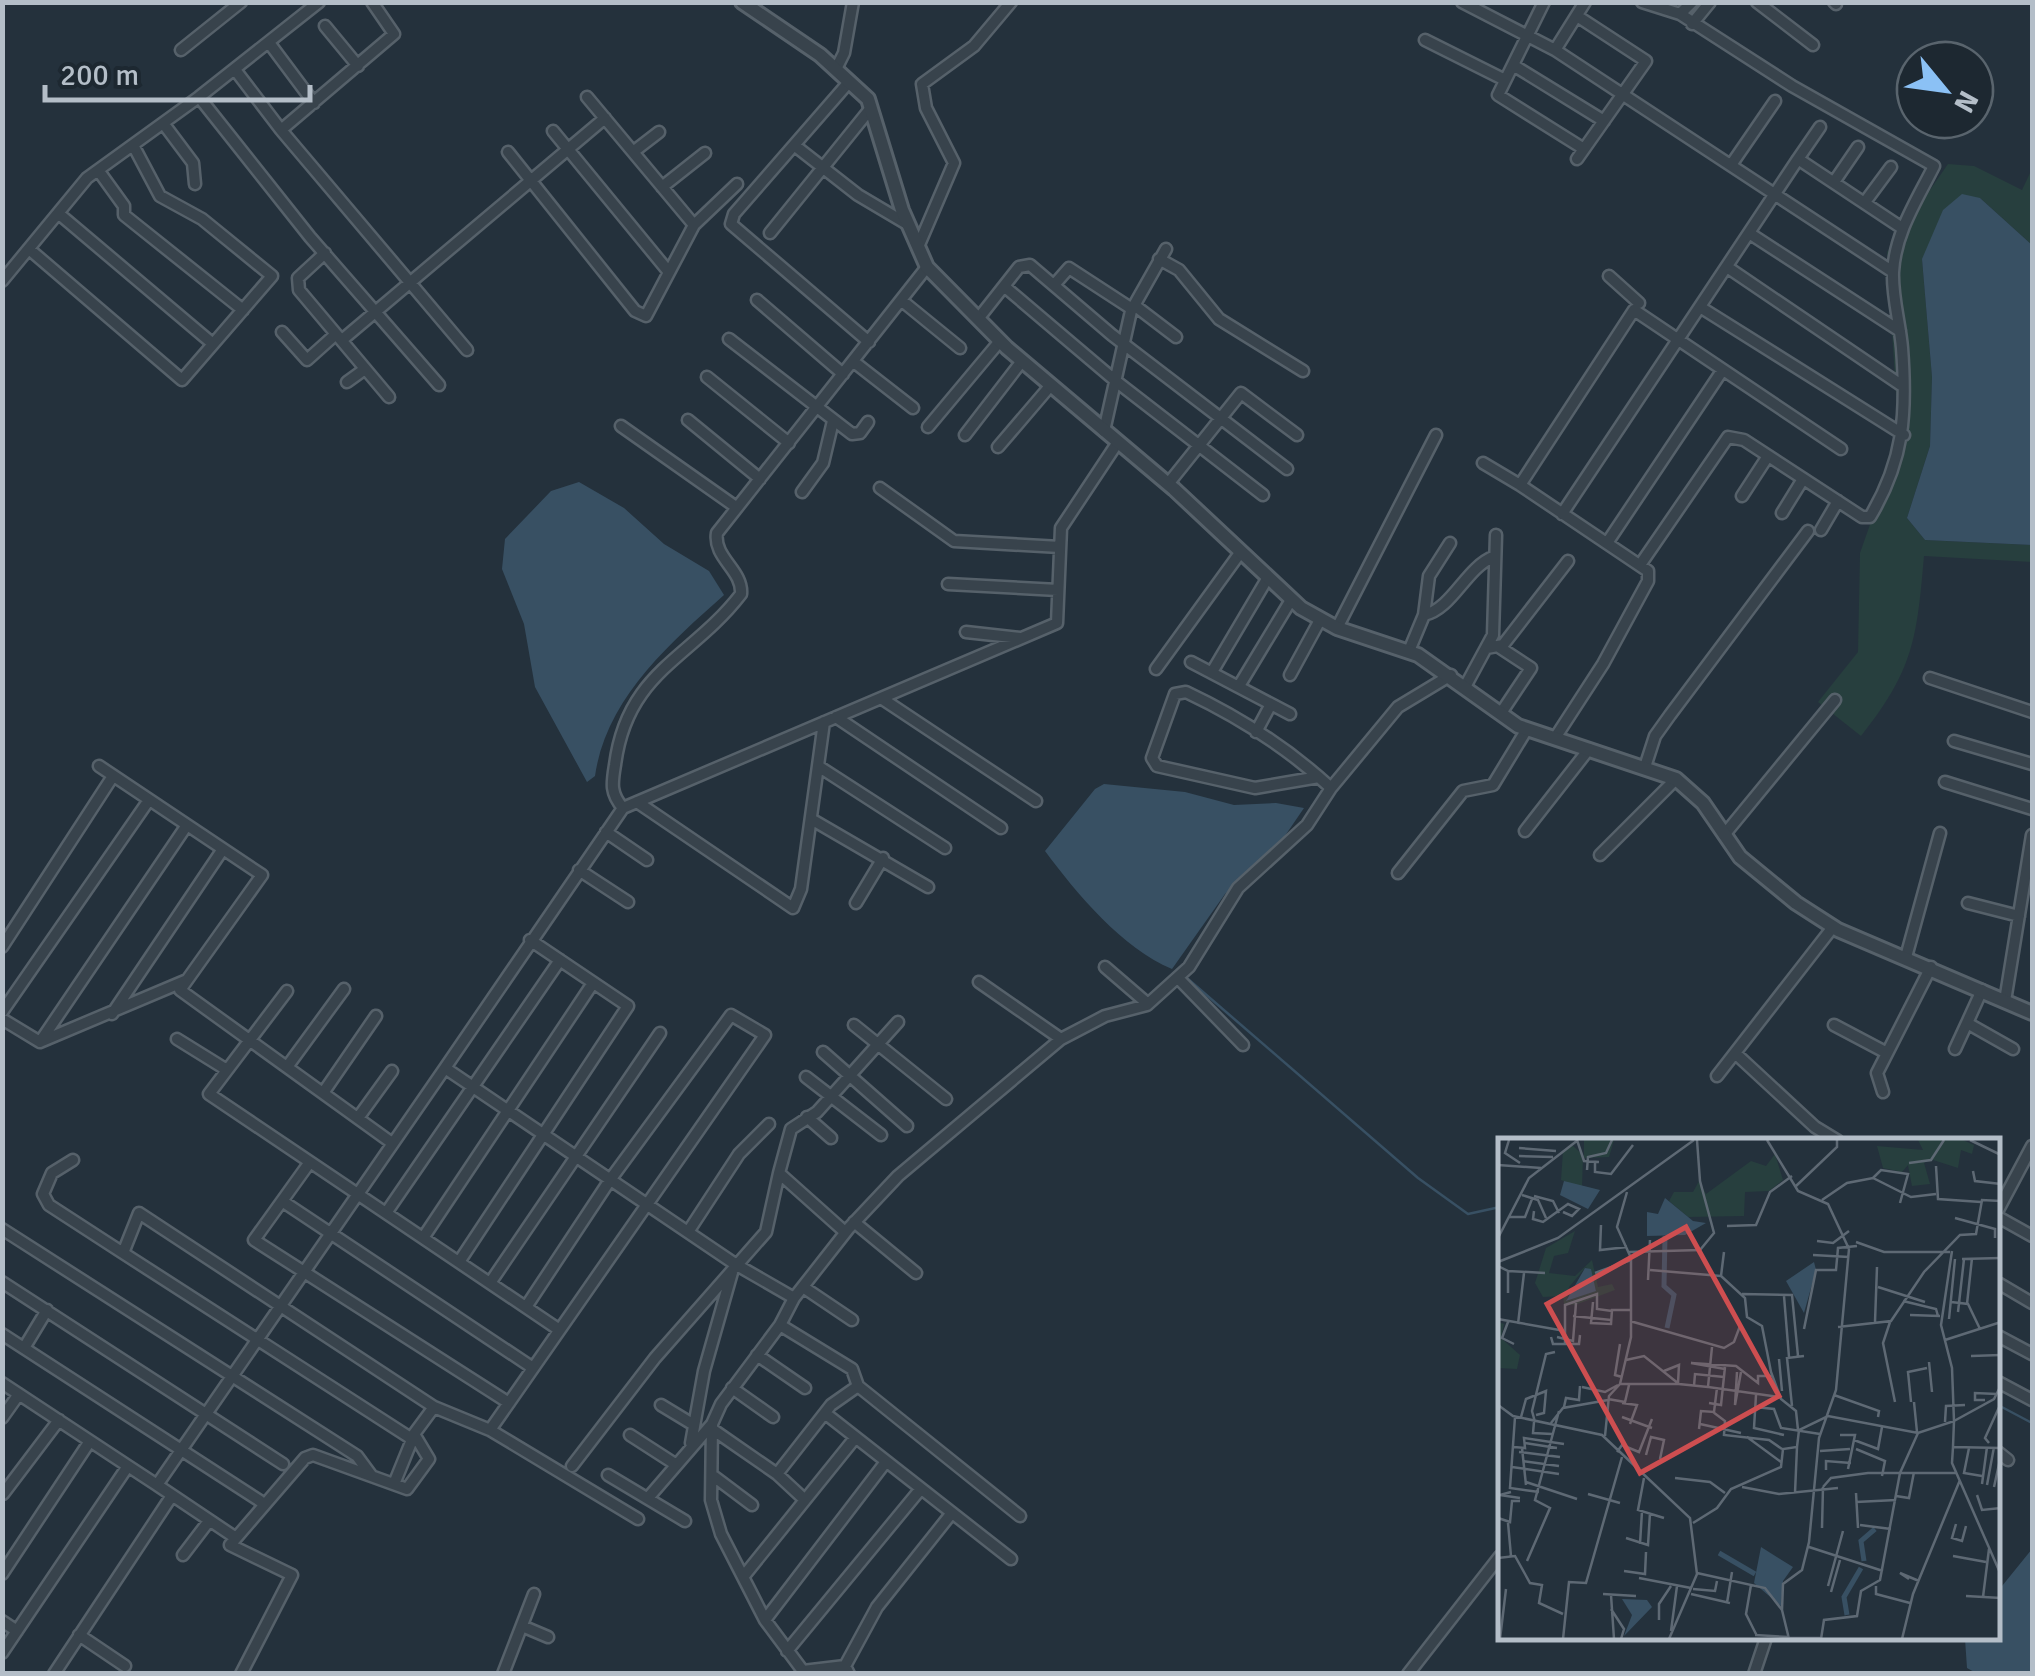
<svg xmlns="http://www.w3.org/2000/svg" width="2035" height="1676" viewBox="0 0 2035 1676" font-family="Signika,sans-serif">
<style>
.green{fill:#273f3e}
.water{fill:#385063}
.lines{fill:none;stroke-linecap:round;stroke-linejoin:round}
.stream{stroke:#385063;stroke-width:2.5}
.minor-casing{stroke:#56616a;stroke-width:15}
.tertiary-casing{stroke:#56616a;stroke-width:18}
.minor{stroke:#38434c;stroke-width:10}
.tertiary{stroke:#38434c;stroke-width:12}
.inset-river{fill:none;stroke:#385063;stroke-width:5}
.inset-road{fill:none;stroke:#5e6974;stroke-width:2.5}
.view{fill:#ce4e50;fill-opacity:0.15;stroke:#ce4e50;stroke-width:5}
.inset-edge{fill:none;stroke:#b4bec8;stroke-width:5}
</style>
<rect width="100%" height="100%" fill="#24313c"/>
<path class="green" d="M1948,164L1974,166L2022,190L2032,169V245L1980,198L1922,259L1932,377L1930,446L1907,518L1925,540L2032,545V562L1924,556C1917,637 1914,670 1861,736L1818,702L1858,652L1860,553L1899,442L1887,252Z"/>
<path class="water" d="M1962,194L1980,198L2032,245V545L1925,540L1907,518L1930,446L1932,377L1922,259L1943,210Z
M579,482L624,508L664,544L709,571L724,595C668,645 606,699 595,776L587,782L535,687L524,624L502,569L505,539L551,491Z
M1104,784L1185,792L1234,805L1276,803L1304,808L1278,846L1225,894L1172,969C1122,948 1077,894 1045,851L1095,789Z
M2032,1549V1673H1976L1967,1668L1965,1639L1998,1638V1591Z"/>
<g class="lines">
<path class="stream" d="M1188,979L1418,1178L1468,1214L1500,1207
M1998,1405L2032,1423"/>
<g class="minor-casing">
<path id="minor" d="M319,2L199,97L310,237L439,385
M1462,2L1555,50
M1544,2L1498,95L1584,149
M1585,2L1555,50L1893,272
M1757,2L1813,45
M1834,2L1836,4
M1680,14L1692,2
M1692,24L1710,2
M325,26L358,66
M1425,40L1505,80
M270,44L314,103
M181,50L241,2
M1513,65L1604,121
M836,69L844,53L853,2
M236,71L281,130L394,34L372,2
M849,82L734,214L731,224L869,342
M587,97L694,225
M163,123L193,163L195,184
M281,130L467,350
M553,131L668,271
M794,145L858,195L907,224
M508,152L635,311L646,316L694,225L737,184
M633,152L659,132
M1577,159L1646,61L1577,16
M1798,159L1820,127
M1731,165L1775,101
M98,170L124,206V215L243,310
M1834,182L1858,147
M662,187L705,153
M1865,202L1891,167
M58,213L213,344
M770,233L871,108
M1749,233L1900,331
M918,247L954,163L926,108L922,84L974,46L1011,2
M29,249L182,380L272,276L202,219L160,196L133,145
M325,253L298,278L299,290L389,397
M1159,259L1179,270L1219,319L1303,371
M1727,267L1901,385
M1609,276L1639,303
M2,281L87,178L199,97
M1054,285L1069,268L1132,309
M1005,287L1117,382L1263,495
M757,300L843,374
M901,300L960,348
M1134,305L1176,337
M1700,307L1904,435
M978,319L1019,267L1030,265L1112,335L1287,469
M282,332L307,360L336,334
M729,339L852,434L860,433L868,422
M342,340L605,118
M854,362L913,408
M707,377L789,443
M347,382L365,369
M688,420L760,479
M621,426L736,507
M928,427L1000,341
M1104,431L1131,311L1166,249
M965,435L1022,361
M998,447L1051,385
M1483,463L1520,485
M1168,484L1241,393L1297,435
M880,488L954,541L1060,547
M802,492L823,463L833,421
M1742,496L1768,456
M1782,513L1803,479
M1562,514L1798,159L1902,228
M1821,530L1838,501
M1607,543L1722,371
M1640,565L1728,437L1744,440L1862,517H1870C1904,460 1907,414 1902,348C1900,323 1892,297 1893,272C1895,233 1917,200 1934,166L1792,86L1680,14L1642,2
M948,584L1058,590
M1424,615C1452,609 1466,568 1493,557
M1337,628L1436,435
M966,632L1020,638
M1499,647L1531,668L1501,713
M1487,648L1503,645L1568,561
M1409,651L1424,615L1429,576L1450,543
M1191,662L1290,714
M1156,669L1240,553
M1212,672L1267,579
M1290,675L1320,620
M1930,678L2032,712
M1466,685L1493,635L1496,535
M1239,686L1291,600
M881,698L1036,801
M836,717L1001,828
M1256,732L1271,704
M1555,738L1603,664L1648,581V571L1520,485L1634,310L1841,449
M1954,741L2032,764
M99,766L262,875L180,990L392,1143
M818,766L945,848
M1645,767L1655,736L1670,715L1808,531
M1319,777L1255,788L1157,766L1152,758L1175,694L1186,692C1239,717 1289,749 1331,788
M1945,782L2032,809
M637,802L793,908L801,889L824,722
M623,808C610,793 612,783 615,765C627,671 691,659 741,594C743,570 713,558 717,533L927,267
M811,819L928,887
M1525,831L1589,749
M606,832L647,860
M1724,835L1835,700
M1600,855L1676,779
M579,870L628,902
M1398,873L1463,791L1493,785L1527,729
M856,903L883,858
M1968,903L2019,916
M2,947L113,776
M1906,957L1940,833
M1105,967L1148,1004
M1178,978L1243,1045
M979,982L1061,1039
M1982,990L1967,1023L2013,1049
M287,991L209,1094L558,1329
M2005,1001L2032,835
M2,1012L149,800
M112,1014L223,849
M2,1019L40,1042L187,980
M854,1025L946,1099
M1834,1025L1887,1053
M177,1039L227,1070
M40,1042L187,825
M1955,1049L1967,1023
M823,1052L907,1126
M1735,1053L1815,1127L1838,1141
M287,1067L344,989
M445,1068L623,808L1057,623L1061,528L1118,442
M1717,1076L1833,927
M806,1077L881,1135
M1883,1092L1877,1073L1931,967
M323,1093L376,1016
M807,1117L831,1138
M358,1118L392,1071
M73,1160L52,1173L43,1194L49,1205L123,1253
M310,1162L254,1240L509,1403
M282,1201L533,1368
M1998,1210L2032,1146
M386,1213L560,960
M1998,1217L2032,1236
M854,1222L916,1273
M2,1229L357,1456L371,1475
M688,1232L739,1154L769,1124
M845,1232L779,1173L791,1129L817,1112L898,1022
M423,1238L593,983
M459,1262L628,1006L530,940
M2,1282L283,1464
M490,1283L660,1033
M1998,1283L2032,1303
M803,1287L852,1320
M780,1325L852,1369L858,1386L1020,1516
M2,1334L260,1501
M1998,1336L2032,1354
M24,1348L47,1310
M757,1355L805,1388
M1998,1382L2032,1400
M2,1383L128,1466
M732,1388L773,1417
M661,1405L694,1425
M826,1414L1011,1559
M2,1418L19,1394
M712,1429L777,1474L805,1500
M490,1430L638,1519
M630,1435L675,1464
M412,1439L123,1253L139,1213L434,1407
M691,1443L704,1371L733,1269
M1998,1452L2008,1460
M572,1466L655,1358L766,1232L779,1173
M777,1474L831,1405L858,1386
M608,1475L685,1521
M712,1475L752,1505
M394,1484L414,1435
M157,1485L236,1538
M3,1494L59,1420
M648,1498L712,1424
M183,1555L209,1521
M2,1574L90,1441
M743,1577L855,1438
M765,1620L885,1463
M2,1621L17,1631
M522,1626L548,1637
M79,1635L125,1666
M787,1651L919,1491
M2,1653L128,1466L157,1485L445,1068L735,1264L794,1298
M845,1666L803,1671L765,1620L721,1534L711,1500L712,1424L721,1404L780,1325L794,1298L849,1228L898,1176L1061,1039L1105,1016L1147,1005L1189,967L1238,888L1307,825L1331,788L1398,707L1451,675
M54,1674L171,1497
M241,1674L292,1575L230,1545L305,1458L313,1455L407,1489L429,1459L414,1434L434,1407L490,1430L765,1035L731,1015L610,1180L526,1307
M503,1674L534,1594
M849,1674L845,1666L877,1607L951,1514
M1408,1674L1500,1556
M1754,1674L1766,1638"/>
</g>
<g class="tertiary-casing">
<path id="tertiary" d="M742,2L820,55L868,99L902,210L927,267L1007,348L1174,489L1301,608L1337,628L1418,655L1518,726L1676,779L1703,803L1740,857L1796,903L1838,930L2032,1013"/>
</g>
<use href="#minor" class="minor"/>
<use href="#tertiary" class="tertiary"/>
</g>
<g transform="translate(1498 1138)">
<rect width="502" height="502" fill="#24313c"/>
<path d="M86,2H116L111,19L85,20L84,49L63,42L65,13L74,7L86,18ZM420,2H465L476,7L474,16L463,12L460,30L432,21L426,25L432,46L414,48L410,27L404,34L385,30L379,8L425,12ZM277,16L285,42L271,53L247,54L246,78L190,79L171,63L176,54H195L201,43L208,56L253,23L268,28ZM77,93L70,115L56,118L51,135L77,138L94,122L100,149L114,146L117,152L77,167L66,166L65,158L45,159L37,145L48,110ZM88,129L98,152L69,163L71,149ZM0,184L6,186L3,200L22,217L19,231L0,230Z" fill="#273f3e" fill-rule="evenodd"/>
<path d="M66,43L102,52L90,71L62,57ZM167,60L195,83L208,85L187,97L149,98V74L160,76ZM316,124L318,132L306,175L288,143ZM87,130L93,131L98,153L68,163ZM263,409L295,429L285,443L283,468L256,445ZM149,462L154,469L126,498L134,477L124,461Z" fill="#385063"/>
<path class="inset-river" d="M167,98L166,148L176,157L169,190M221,415L257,436M366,423L363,403L377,391M349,477L346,459L363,430"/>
<path class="inset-road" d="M11,2L7,15L22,25M79,2L86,23L101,24M269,2L300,53L330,66L351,111L338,252L321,300L311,404L304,432L285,446L284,472M472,2L503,17M21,10L58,13M21,18L55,19M97,23V34L113,36L135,7M411,25L433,22L446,2M0,27L43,30M438,28L440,61L483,64M89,32L90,19L108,15L114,2M475,33L477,43L503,46M375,40L383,32L410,36L402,65M298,48L339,9V2M24,57L40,62L48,80M36,58L55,63L61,75M324,62L349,45L375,40L413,59L438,56M36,73L35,81L45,84L70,66L81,71L74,78L65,74M11,79H27L34,61M457,80L497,91V100M103,87L102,112L129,109M229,88L258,87L272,54L294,38M0,100L31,40L80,2M319,103L335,105L351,93M358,104L386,114H452M454,113L443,187L454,230L456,283L496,261L503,247M131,114L202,112L216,95L202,43L199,2M226,114L223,138L247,160L249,179L264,188L273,234L283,261L298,273L300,292M315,117L351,119M464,121L503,120M0,124L60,100L196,2M0,128L10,133V155M152,132L223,138M10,133L47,135M97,135L133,122M150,142L152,102M380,149L427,164M244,156L294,157L300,218M286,158L291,219M405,163L438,171L440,178M95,164L93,185L113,186L114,172H132M453,164L470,166L482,191M469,166L474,120M460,174L466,121M412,177L442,178M75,178L113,182M0,181L67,193M451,181L457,121M132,183L226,210L236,204L242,188M10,184L4,200L16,206M377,184L379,129M392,184L385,205L397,264M20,186L26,135M340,189L393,183L426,134L462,97L478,96L484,62L503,63M306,191L318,132H338L340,110L359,108M53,199L55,206H81L82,197M59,199L75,203L78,165M447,202L503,184M122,206L117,237L124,239M67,207V167L99,156V171L114,173M214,209L210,249L281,259M473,218L503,217M281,221L284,253M128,222L146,218L181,246L210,249M431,224L434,254M227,231L193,225L238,228L260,245V238H274M166,233L181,227L180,245M239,234L237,267L243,234M122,246H181M196,248L197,236L226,239M84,249L107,254L120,247M258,257L256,290L286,297M336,257L381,273L380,279M110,261L127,264L131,247M487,262H477V255L499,256M413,264L410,234L429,230M416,264L419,294M124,265L139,267L132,286M211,265L223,267L227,229M0,267L15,278L104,297L192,380L199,436L171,501M294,268L289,220L306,218M66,269L68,260L81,262L82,248M257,269L276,271L283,290L322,296M215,274L227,283L226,297L271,302L284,311M17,279L12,350L41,354M23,279L28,261L48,253L46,275L38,277M124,279L154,290M36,284L35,295L54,296M37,284L34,273L48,216L57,214M447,284L448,268L467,267M53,285L65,270L110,262M202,286L243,295M201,291L203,273L216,274L219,250M342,297H357L350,331M107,298L111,258L122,246L133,199V120L119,89L129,54M249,299L283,324M356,302L380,311L384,289M27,305L59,310M491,305L487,300L503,265M16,309L27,310L26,300L66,306M455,309L454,325L503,437M24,310L28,347M471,310L466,335L484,338M358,311L387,323L384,338M322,313L352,311M21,314L62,319M119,314L124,307L141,314L154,281M148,317L153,299L166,302L162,321M25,323L61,328M14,329L61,336M328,332V323L353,325M146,340L140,372L166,380M177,340L212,344L227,355M28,344L79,361M484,346L489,309M489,347L496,309M244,349L281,356L340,350M325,349L333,340L370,335H459M496,349L503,317M13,354L2,357L22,360M297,355L299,309M358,355L360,390M90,356L122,365M479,357L484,372L503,370M398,358L411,360L416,334M358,364L398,362M0,380L12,384L14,363H22M10,385L13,418M195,385L219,370L233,351L283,329L285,311L299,309L301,292L330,278L420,295L456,283L455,309L503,310M458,386L454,400L464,403L468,388M362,387L393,391M324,390L325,349M128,400L150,407L152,375M142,406L144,373M311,409L385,433M455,418L488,424M0,420L17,418L32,445L44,447L41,465L65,476M29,423L52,370L37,362L61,273M126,433L147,436L148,414M199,435L267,450L284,472L291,501M141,440L193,450M411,441L402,435L421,443M253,447L248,476L259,498M330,448L345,393M378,448V456L412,465M195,451L217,453L219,443M333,454L342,422M105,456L138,458M193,456L232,465M113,457L116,501M468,458L503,460M485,459L491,411M229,465L234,434M113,471L126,491L123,501M161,482V466L173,448M173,493L179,448M257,497L290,499M291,500H322M2,501L8,451M65,501L71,444L88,445L124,319M323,501L326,482L359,478L363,453L382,442L402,335L420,295M404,501L415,456L462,342"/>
<path class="view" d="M188,89L281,258L142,335L49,166Z"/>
<rect width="502" height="502" class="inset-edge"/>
</g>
<rect width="2035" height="1676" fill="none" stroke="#b4bec8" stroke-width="10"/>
<g transform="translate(1945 90) rotate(119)"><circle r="48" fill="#1d2831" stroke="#59646d" stroke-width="2.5"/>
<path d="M0-8L18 38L0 25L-18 38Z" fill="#8bc1f5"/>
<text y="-15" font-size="28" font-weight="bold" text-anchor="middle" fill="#b4bec8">N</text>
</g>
<path d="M45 85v15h265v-15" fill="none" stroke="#b4bec8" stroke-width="5"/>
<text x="60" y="85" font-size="30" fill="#b4bec8" stroke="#1d2831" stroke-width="8" paint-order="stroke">200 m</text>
</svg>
